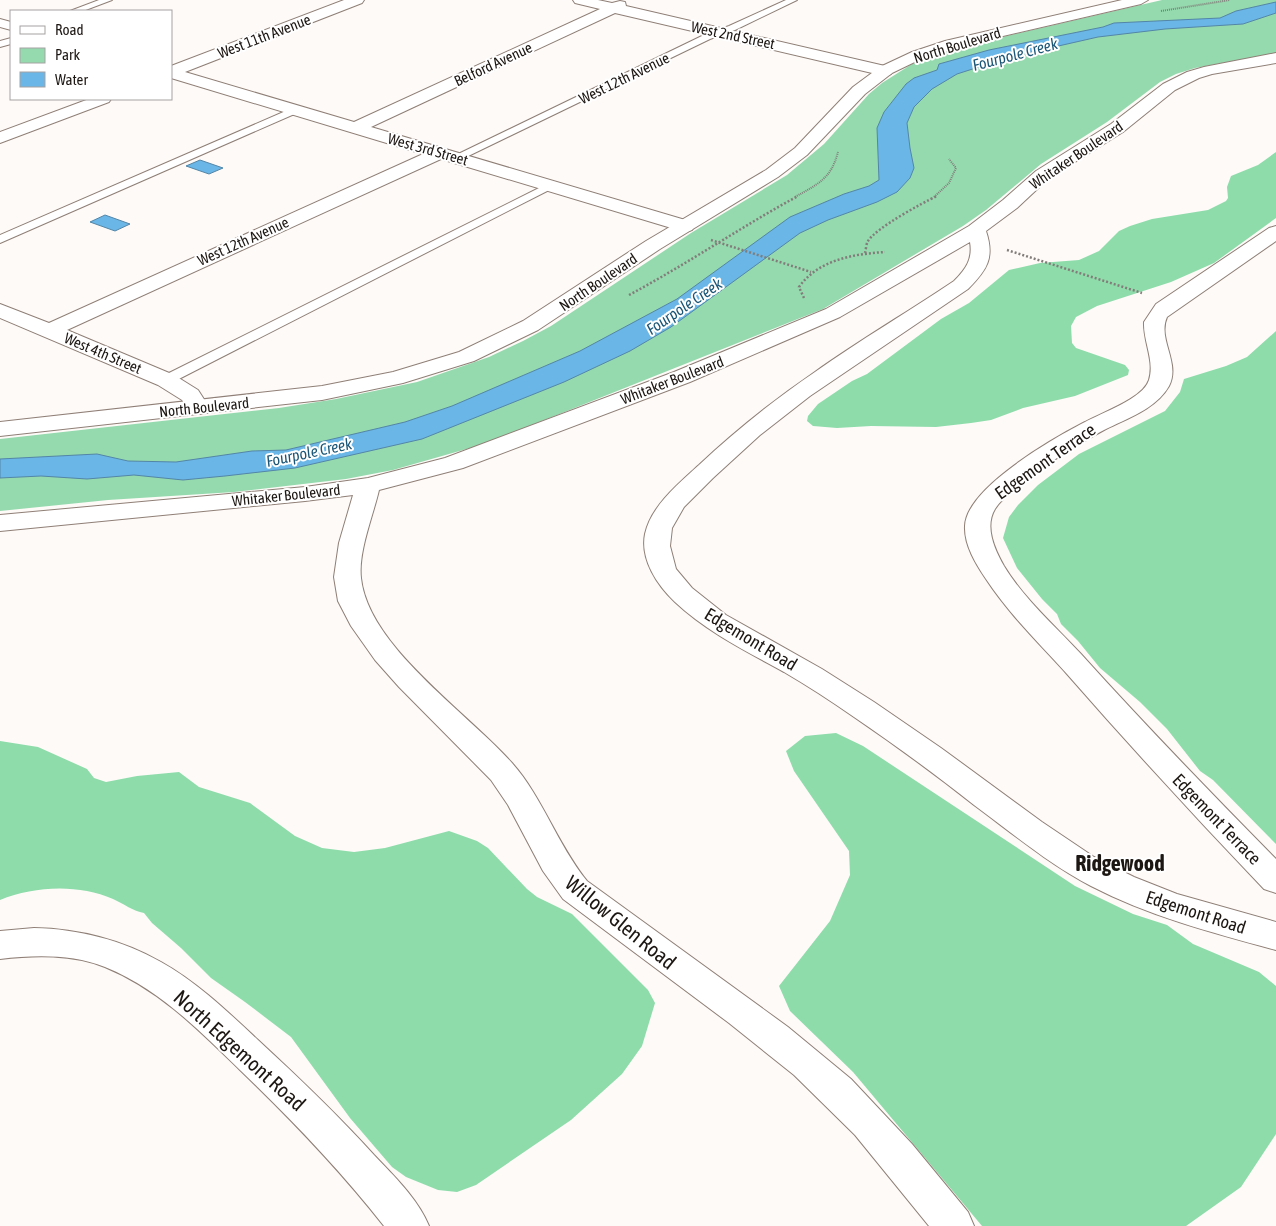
<svg xmlns="http://www.w3.org/2000/svg" width="1276" height="1226" viewBox="0 0 1276 1226" font-family="'Asap Condensed',sans-serif">
<style>
.green{fill:#95daae}
.forest{fill:#8edcaa}
.water{fill:#6ab6e7;stroke:#5386a7}
.lines{fill:none;stroke-linecap:round;stroke-linejoin:round}
.service-casing{stroke:#8f7f76;stroke-width:2}
.minor-casing{stroke:#8f7f76;stroke-width:2}
.tertiary-casing{stroke:#8f7f76;stroke-width:2}
.path-far1{stroke:#827d7a;stroke-width:2;stroke-dasharray:1 1;stroke-linecap:butt}
.path{stroke:#827d7a;stroke-width:2.5;stroke-dasharray:2 2;stroke-linecap:butt}
.service{fill:#fff;fill-rule:evenodd}
.minor{fill:#fff;fill-rule:evenodd}
.tertiary{fill:#fff;fill-rule:evenodd}
.labels{text-anchor:middle;dominant-baseline:central;stroke-width:4;stroke-linejoin:round;paint-order:stroke}
.far-street-label{font-size:15px;fill:#1d1713;stroke:#fff}
.far-water-label{font-size:16px;font-style:italic;fill:#1b5576;stroke:#fff}
.street-label{font-size:18px;fill:#1d1713;stroke:#fff}
.near-street-label{font-size:21px;fill:#1d1713;stroke:#fff}
.near-neighbourhood-label{font-size:22px;font-weight:bold;fill:#1d1713;stroke:#fff}
</style>
<rect width="100%" height="100%" fill="#fdfaf8"/>
<path class="green" d="M1162,0H1276V53L1195,68L1176,74L1160,82L1107,122L1041,164L986,210L963,226L823,309L484,444L393,470L346,479L234,492L108,500L0,511V439L279,408L336,399L417,382L489,357L523,341L551,326L691,233L787,175L824,144L869,94L882,83L912,64L963,46Z"/>
<path class="forest" d="M1276,152V218L1214,263L1171,282L1097,306L1076,317L1071,326L1072,343L1076,348L1125,365L1129,370L1128,375L1075,396L1023,408L991,420L971,423L936,427L871,426L837,428L813,426L807,421L808,416L818,404L852,381L867,374L941,319L969,303L1009,270L1040,263L1079,260L1099,251L1119,231L1130,226L1152,219L1208,210L1226,201L1228,198L1227,187L1231,176L1258,165Z
M1276,331V844L1213,780L1200,771L1167,729L1140,702L1100,668L1078,641L1061,624L1057,614L1042,599L1017,568L1003,538L1009,517L1018,505L1038,485L1079,454L1165,411L1180,392L1184,379L1226,366L1247,357Z
M836,733L863,746L1075,886L1133,914L1167,925L1193,944L1259,972L1276,986V1134L1241,1187L1186,1226H982L853,1072L790,1011L779,986L830,921L850,875L849,851L794,771L786,751L805,736Z
M0,741L38,747L87,769L94,778L106,782L137,776L179,772L199,787L250,803L295,836L322,848L354,852L385,848L449,831L477,841L488,848L527,889L537,897L572,914L648,990L655,1003L642,1046L622,1074L571,1120L476,1185L457,1192L438,1190L406,1177L392,1167L350,1118L291,1037L245,1002L211,978L181,948L152,923L144,913C133,911 124,904 113,899C78,884 35,886 0,900Z"/>
<path class="water" d="M1276,2V13L1243,24L1165,29L1098,37L1010,57L957,74L932,89L914,107L907,123L910,148L914,168L910,178L897,192L877,202L828,220L800,233L671,327L630,351L564,382L422,439L295,468L225,476L183,480L134,475L87,479L41,476L0,478V459L97,454L128,461L176,462L252,451L286,450L405,422L452,406L580,351L677,299L790,217L844,194L869,186L879,180L877,128L884,112L906,84L914,78L937,70L939,64L989,50L1103,27L1114,23L1220,18L1236,11Z
M200,160L223,168L209,174L186,166Z
M105,215L130,224L115,231L90,222Z"/>
<g class="lines">
<g class="service-casing">
<path id="service" d="M99,0H112L83,11H70Z
M786,0H797L735,30L710,39L460,160L456,161L450,158L704,35L729,26Z
M11,38V44L0,47V41Z
M295,107L299,108L300,110L299,112L0,243V235Z
M549,183L555,186L553,188L171,383H161L159,380L161,377Z"/>
</g>
<g class="minor-casing">
<path id="minor" d="M344,0H364L362,3L185,72L354,122L600,9L575,3L573,0H598L612,3L620,1L625,2L626,6L885,66L891,68L893,71L891,74L885,76L615,13L371,127L692,222L694,226L692,230L685,232L678,230L441,159L67,330L174,375L198,390L209,407L206,412L198,414L190,412L182,400L158,385L0,318V304L49,323L423,154L171,78V66Z
M0,19L11,22V30L0,27Z
M1276,53V63L1212,74L1199,78L1175,90L1123,132L1048,179L1017,208L986,231C995,258 987,270 968,289L810,396L760,435L713,478L684,507L672,528L670,546L676,569L692,588L726,615L822,669L874,702L941,748L1042,822L1094,857L1134,877L1177,894L1276,922V950C1213,933 1149,916 1091,886C1049,864 1012,833 974,805C935,774 895,745 854,717C831,701 808,686 784,672C746,651 707,632 675,602C657,585 640,559 645,534C651,506 679,483 699,465C735,431 774,400 815,372C860,340 908,312 954,281C966,269 973,259 970,242L840,317L690,382L463,468L379,490C373,516 358,552 361,578C368,646 468,713 512,763C543,798 557,844 587,881L788,1027L851,1079L912,1144L968,1212L974,1226H929L855,1135L794,1075L729,1023L563,899L543,871L508,805L491,780L399,687L375,660L351,626L338,601L334,577L339,543L353,495L305,501L0,531V515L305,487L368,478L445,458L674,372L826,309L969,226L1003,200L1036,171L1111,124L1163,84L1187,72L1204,67Z
M89,99H111L109,102L0,143V132Z
M1276,226V241L1167,317C1157,339 1181,363 1169,386C1156,409 1126,419 1104,430C1078,444 1010,485 995,509C984,527 995,550 1004,566C1024,599 1055,626 1081,654C1144,724 1210,792 1276,859V893L1264,889C1197,819 1131,747 1067,674C1039,643 1009,614 986,579C976,564 964,545 965,526C966,488 1054,438 1085,422C1101,413 1143,399 1149,380C1155,361 1143,341 1144,322L1156,304L1269,228Z
M34,928C79,929 122,940 161,962C197,982 228,1012 258,1040C298,1077 337,1114 374,1155C394,1176 418,1199 429,1226H384C340,1170 291,1119 240,1070C199,1030 159,989 105,967C72,954 35,955 0,959V931Z"/>
</g>
<g class="tertiary-casing">
<path id="tertiary" d="M1122,0H1148L1141,4L973,43L923,58L892,73L865,94L807,155L778,177L660,249L538,330L474,361L403,383L322,400L0,436V422L322,386L393,372L459,352L523,321L646,241L766,170L795,148L853,87L880,67L912,52L945,41Z"/>
</g>
<path class="path-far1" d="M1161,11L1230,0
M795,197C818,184 831,179 838,152
M934,197L949,183L956,168L949,159"/>
<path class="path" d="M711,240L811,272
M1007,250L1142,293
M865,253C866,250 866,244 868,241C876,228 922,203 937,196
M629,295C687,264 741,227 798,196
M804,298L799,287C818,260 853,254 885,252"/>
<use href="#service" class="service"/>
<use href="#minor" class="minor"/>
<use href="#tertiary" class="tertiary"/>
</g>
<g class="labels">
<g class="far-street-label">
<text transform="translate(733 35) rotate(12)">West 2nd Street</text>
<text transform="translate(264 36) rotate(-21)">West 11th Avenue</text>
<text transform="translate(957 45) rotate(-17)">North Boulevard</text>
<text transform="translate(493 64) rotate(-25)">Belford Avenue</text>
<text transform="translate(624 78) rotate(-26)">West 12th Avenue</text>
<text transform="translate(428 149) rotate(16)">West 3rd Street</text>
<text transform="translate(1076 155) rotate(-34)">Whitaker Boulevard</text>
<text transform="translate(243 241) rotate(-24)">West 12th Avenue</text>
<text transform="translate(598 282) rotate(-34)">North Boulevard</text>
<text transform="translate(103 353) rotate(23)">West 4th Street</text>
<text transform="translate(672 380) rotate(-21)">Whitaker Boulevard</text>
<text transform="translate(204 407) rotate(-6)">North Boulevard</text>
<text transform="translate(286 495) rotate(-6)">Whitaker Boulevard</text>
</g>
<g class="far-water-label">
<text transform="translate(1015 54) rotate(-15)">Fourpole Creek</text>
<text transform="translate(684 306) rotate(-34)">Fourpole Creek</text>
<text transform="translate(309 452) rotate(-12)">Fourpole Creek</text>
</g>
<g class="street-label">
<text transform="translate(1045 461) rotate(-35)">Edgemont Terrace</text>
<text transform="translate(751 639) rotate(31)">Edgemont Road</text>
<text transform="translate(1217 819) rotate(46)">Edgemont Terrace</text>
<text transform="translate(1196 912) rotate(18)">Edgemont Road</text>
</g>
<g class="near-street-label">
<text transform="translate(621 922) rotate(39)">Willow Glen Road</text>
<text transform="translate(240 1050) rotate(42)">North Edgemont Road</text>
</g>
<g class="near-neighbourhood-label">
<text x="1120" y="863">Ridgewood</text>
</g>
</g>
<rect x="10" y="10" width="162" height="90" fill="#ffffff" stroke="#a5a2a1"/>
<rect x="20" y="26" width="25" height="8" fill="#ffffff" stroke="#a5a2a1"/>
<text x="55" y="35" font-size="15" fill="#1d1713">Road</text>
<rect x="20" y="48" width="25" height="15" fill="#95daae" stroke="#a5a2a1"/>
<text x="55" y="60" font-size="15" fill="#1d1713">Park</text>
<rect x="20" y="72" width="25" height="15" fill="#6ab6e7" stroke="#a5a2a1"/>
<text x="55" y="85" font-size="15" fill="#1d1713">Water</text>
</svg>
